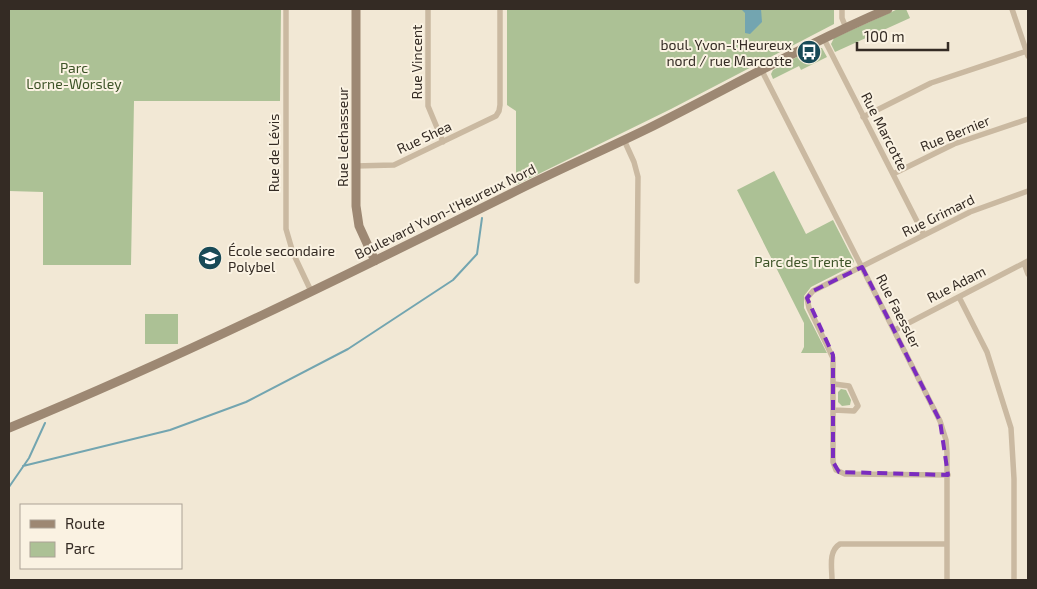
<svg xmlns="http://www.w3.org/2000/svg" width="1037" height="589" viewBox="0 0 1037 589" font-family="'Exo 2',sans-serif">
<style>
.green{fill:#acc195}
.water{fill:#73a5b0}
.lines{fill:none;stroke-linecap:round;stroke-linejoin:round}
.stream{stroke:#73a5b0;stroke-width:2}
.street{stroke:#cab9a1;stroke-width:5.5}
.secondary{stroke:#9d8873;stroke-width:9}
.marked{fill:none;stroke:#7b2cbf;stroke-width:4;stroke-dasharray:10 6;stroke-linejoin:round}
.labels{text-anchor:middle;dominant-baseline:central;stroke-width:4;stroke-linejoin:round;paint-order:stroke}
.poi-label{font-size:14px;fill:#342b24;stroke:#faf2e2;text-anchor:end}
.street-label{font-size:14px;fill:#342b24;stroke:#faf2e2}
.park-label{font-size:14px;fill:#3d5327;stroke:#faf2e2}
</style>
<rect width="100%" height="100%" fill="#f2e8d5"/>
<path class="green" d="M9,9H281L280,101H134L131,265H43V192L9,191Z
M507,9H834V24L671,109L516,185V111L507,105Z
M898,9H906L910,18L835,52L831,44L834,38Z
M817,48H822L827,57L801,70L799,66L773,79L771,74L773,70L806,52L809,57L814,54L812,51Z
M774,171L806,234L833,220L854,261L852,266L811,287L804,296V308L827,353H801L804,347V323L737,190Z
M145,314H178V344H145Z
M841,389L846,390L851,400L850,405L842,406L838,402V392Z"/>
<path class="water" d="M741,9H761L762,22L750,34L745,33V13Z"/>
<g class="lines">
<path class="stream" d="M23,466L170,430L246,402L348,349L453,280L477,254L482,218
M9,487L29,458L45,423"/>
<path class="street" d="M286,9V229L293,253L311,291
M428,9V106L443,142
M842,9V18L846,28
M1012,9L1028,56
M824,39L924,235
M762,71L940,421L946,440L947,453V580
M863,117L931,83L1027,51
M624,140L634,162L638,177L637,281
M355,166L394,165L496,116L499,111L500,105V9
M893,174L954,144L1028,119
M1024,263L1028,274
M959,297L987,352L1011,428L1014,479V580
M895,330L1028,261
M834,410L854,411L858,406L849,386L834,384
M948,475L845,474L836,470L833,462V358L809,308L807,298L813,291L970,212L1028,191
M832,580C832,568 828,551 840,544H947"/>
<path class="secondary" d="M356,9V206L359,226L375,261
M9,428C179,358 345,276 510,194C555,171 602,151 647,129C727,89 806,44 888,9"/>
</g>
<path class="marked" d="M862,267L940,421L948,475L839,472L833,462V355L807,298L813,291Z"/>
<defs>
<g id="bus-disc" transform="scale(1.25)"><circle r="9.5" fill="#184a57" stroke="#faf2e2"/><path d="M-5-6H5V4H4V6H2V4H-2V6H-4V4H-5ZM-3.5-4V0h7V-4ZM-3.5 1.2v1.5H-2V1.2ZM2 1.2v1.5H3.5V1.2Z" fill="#fff"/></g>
<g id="school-disc" transform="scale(1.25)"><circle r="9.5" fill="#184a57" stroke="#faf2e2"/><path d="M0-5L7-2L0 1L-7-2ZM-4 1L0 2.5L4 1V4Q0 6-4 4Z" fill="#fff"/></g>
</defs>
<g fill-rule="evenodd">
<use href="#bus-disc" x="809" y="52"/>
<use href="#school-disc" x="210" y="258"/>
</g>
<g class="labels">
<g class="poi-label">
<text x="792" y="44">boul. Yvon-l'Heureux<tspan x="792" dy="16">nord / rue Marcotte</tspan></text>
<text x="228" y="250" text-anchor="start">École secondaire<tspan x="228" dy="16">Polybel</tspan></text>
</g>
<g class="street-label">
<text transform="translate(416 62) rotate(-90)">Rue Vincent</text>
<text transform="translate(885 131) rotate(63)">Rue Marcotte</text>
<text transform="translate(955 133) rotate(-22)">Rue Bernier</text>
<text transform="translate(342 137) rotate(-90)">Rue Lechasseur</text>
<text transform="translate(424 137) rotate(-25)">Rue Shea</text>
<text transform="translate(273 153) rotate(-90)">Rue de Lévis</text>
<text transform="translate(445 211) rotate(-26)">Boulevard Yvon-l'Heureux Nord</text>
<text transform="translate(938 215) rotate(-26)">Rue Grimard</text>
<text transform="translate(956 284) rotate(-27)">Rue Adam</text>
<text transform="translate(899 311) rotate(63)">Rue Faessler</text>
</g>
<g class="park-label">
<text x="74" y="67">Parc<tspan x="74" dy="16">Lorne-Worsley</tspan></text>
<text x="803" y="261">Parc des Trente</text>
</g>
</g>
<rect width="1037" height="589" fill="none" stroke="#342b24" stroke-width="20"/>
<rect x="20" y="504" width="162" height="65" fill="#faf2e2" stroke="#aba296"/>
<rect x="30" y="520" width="25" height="8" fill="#9d8873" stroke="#aba296"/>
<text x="65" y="529" font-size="15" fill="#342b24">Route</text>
<rect x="30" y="542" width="25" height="15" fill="#acc195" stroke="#aba296"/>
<text x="65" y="554" font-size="15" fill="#342b24">Parc</text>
<path d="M857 42v8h91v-8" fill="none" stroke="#342b24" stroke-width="2.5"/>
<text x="864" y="42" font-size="15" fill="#342b24" stroke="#faf2e2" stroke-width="4" paint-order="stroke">100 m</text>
</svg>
